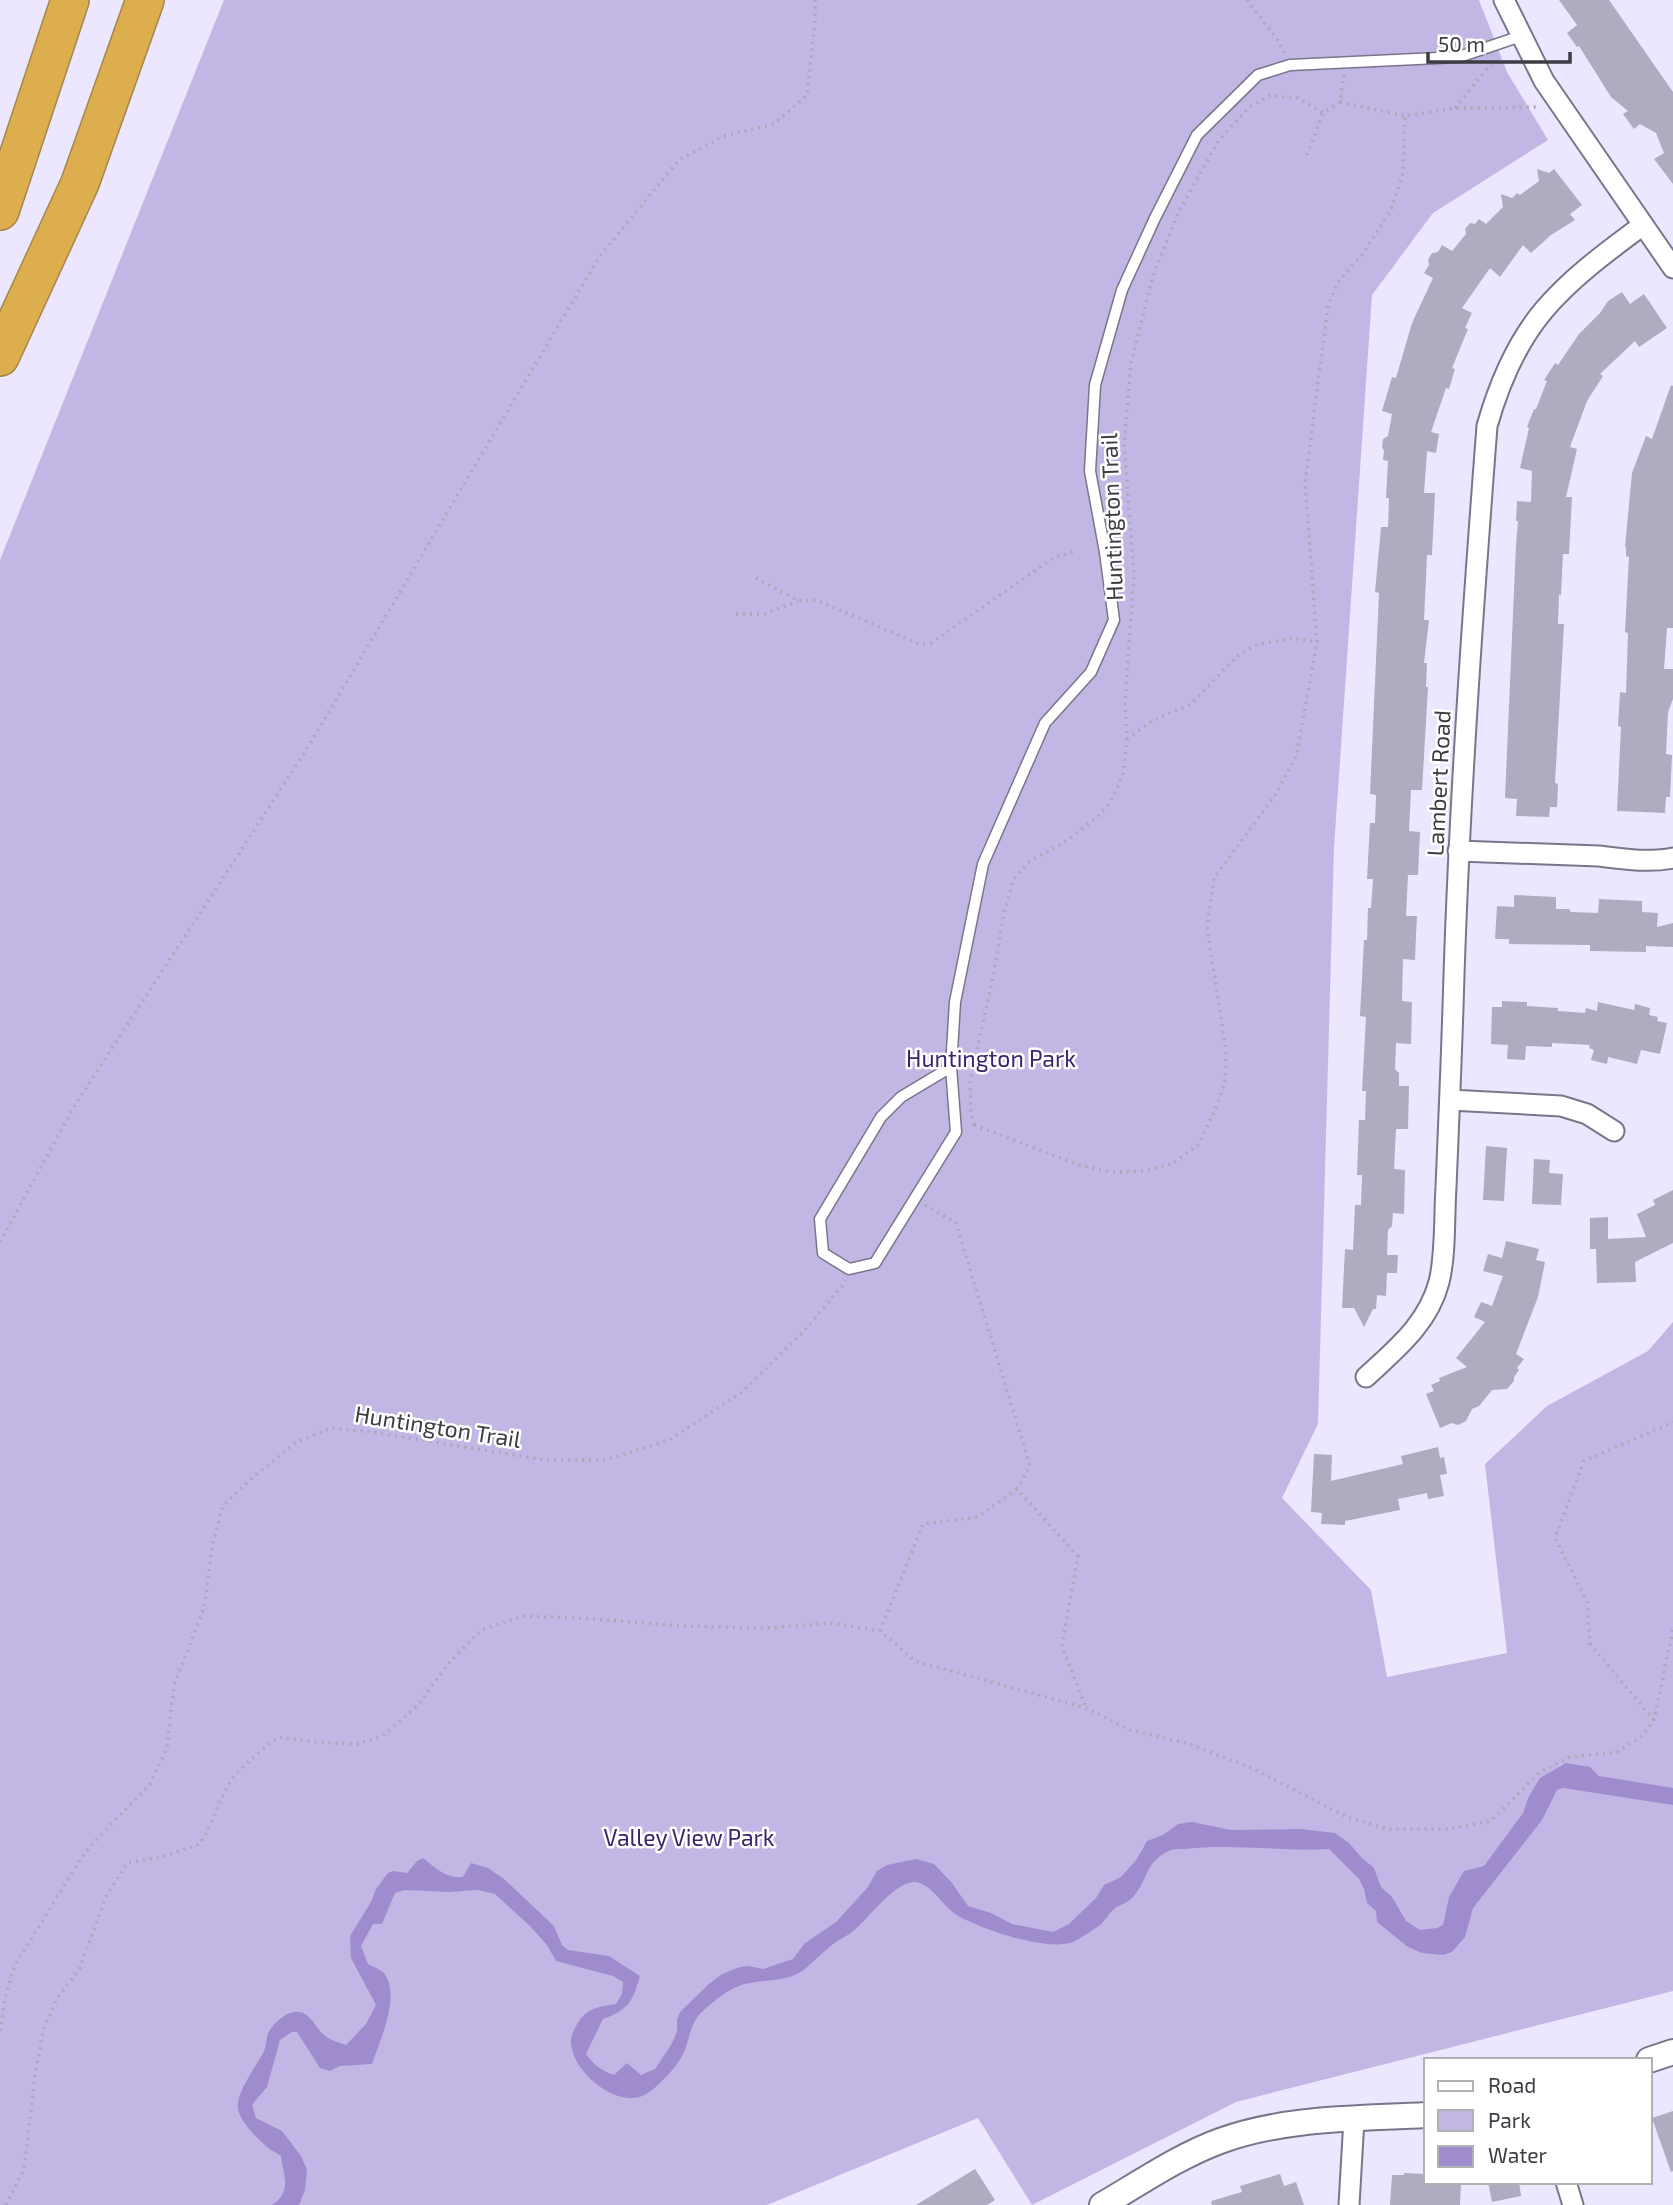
<svg xmlns="http://www.w3.org/2000/svg" width="1673" height="2205" viewBox="0 0 1673 2205" font-family="'Exo 2',sans-serif">
<style>
.green{fill:#c2b7e4}
.water{fill:#9e8cce}
.building{fill:#b0abc1}
.lines{fill:none;stroke-linecap:round;stroke-linejoin:round}
.service-casing{stroke:#7a758a;stroke-width:13}
.minor-casing{stroke:#7a758a;stroke-width:23}
.tertiary-casing{stroke:#7a758a;stroke-width:28}
.motorway-casing{stroke:#a5864a;stroke-width:40}
.path{stroke:#aba7b9;stroke-width:3.5;stroke-dasharray:2 5;stroke-linecap:butt}
.service{stroke:#fff;stroke-width:10}
.minor{stroke:#fff;stroke-width:19}
.tertiary{stroke:#fff;stroke-width:24}
.motorway{stroke:#ddae4e;stroke-width:37}
.labels{text-anchor:middle;dominant-baseline:central;stroke-width:5;stroke-linejoin:round;paint-order:stroke}
.street-label{font-size:23px;fill:#3d3b44;stroke:#fff}
.park-label{font-size:23px;fill:#3f226e;stroke:#fff}
</style>
<rect width="100%" height="100%" fill="#ece7fe"/>
<path class="green" d="M224,0H1479L1507,72L1548,140L1433,213L1372,295L1334,848L1318,1424L1282,1498L1371,1590L1387,1677L1507,1653L1485,1464L1547,1406L1648,1351L1673,1322V1991L1236,2102L1032,2205L978,2118L767,2205H0V560Z"/>
<path class="water" d="M1566,1763L1590,1767L1599,1776L1673,1788V1805L1563,1788L1557,1790L1542,1820L1473,1908L1465,1937L1452,1952L1443,1955L1422,1953L1408,1947L1377,1922L1376,1911L1367,1903L1364,1889L1359,1879L1329,1849C1282,1852 1233,1843 1186,1849C1181,1850 1176,1848 1171,1850C1144,1861 1148,1882 1132,1898C1127,1903 1119,1905 1114,1909C1108,1914 1105,1921 1100,1925C1095,1929 1078,1940 1073,1942C1047,1952 980,1929 957,1915C942,1906 933,1885 916,1882C895,1880 867,1921 851,1933C845,1937 838,1940 833,1944C823,1952 814,1961 805,1969C786,1984 760,1978 739,1986C726,1991 714,2001 704,2010C690,2022 691,2035 684,2052C680,2062 670,2073 662,2081C654,2089 643,2099 631,2098C605,2098 570,2067 571,2040C571,2035 578,2021 582,2017C590,2007 605,2006 616,2004L622,1994L623,1982L613,1976L556,1961L547,1945L530,1926L495,1894L478,1890L449,1892L405,1890L395,1893L382,1924H373L361,1946L368,1964C373,1967 380,1969 383,1972C402,1993 380,2041 372,2064L340,2066L330,2071L320,2068L297,2032H292L280,2040L267,2087L252,2105L256,2118L282,2131L301,2156L307,2170L305,2190L299,2205H272C293,2190 283,2176 281,2156C276,2152 271,2151 267,2147C257,2138 241,2123 238,2109C235,2093 257,2066 264,2051C267,2044 266,2037 269,2031C274,2023 285,2013 294,2012C309,2010 314,2025 322,2033C329,2040 337,2042 346,2045L366,2024L376,2005L351,1958L350,1936L371,1902L376,1889L388,1873L393,1871L407,1873L417,1861L423,1858C436,1868 446,1879 463,1877L471,1863L488,1868L504,1879L554,1926L562,1945L568,1950L609,1956L640,1976C632,2003 629,2009 603,2019L586,2054C594,2065 602,2071 614,2075L627,2063L641,2075L655,2069L671,2045L677,2032V2020L680,2012L710,1983L722,1974L740,1967L749,1966L763,1969L793,1959L804,1944L836,1922L868,1887L877,1871L887,1865L916,1859L934,1864L952,1883L968,1906L991,1913L1012,1924L1053,1932L1069,1924L1096,1898L1104,1885L1121,1877L1137,1859L1147,1841L1163,1835L1178,1824L1192,1822L1231,1830L1300,1829L1335,1833L1349,1843L1361,1857L1374,1868L1381,1887L1392,1897L1406,1921L1420,1930L1437,1928L1443,1925L1449,1897L1464,1871L1484,1866L1523,1813L1529,1796L1540,1778Z"/>
<path class="building" d="M1559,0H1609L1673,92V184L1654,159L1664,153L1656,133L1640,124L1634,129L1623,114L1628,111L1611,97L1579,46L1577,47L1567,33L1577,25Z
M1537,169L1549,173L1554,169L1582,205L1570,214L1575,220L1551,235L1531,253L1523,245L1500,277L1490,268L1462,308L1472,313L1465,328L1468,329L1452,368L1455,369L1449,389L1446,388L1431,432L1439,434L1436,453L1427,451L1424,493H1435L1432,555H1427L1424,620H1429L1424,663H1427L1426,687H1428L1422,790H1411L1409,831L1420,832L1418,875H1408L1406,916H1417L1416,936L1415,960L1403,959L1402,1001L1412,1002L1411,1044L1396,1043L1395,1069L1399,1073V1086H1409L1408,1129H1396L1394,1169L1405,1170L1404,1214L1393,1213L1392,1226L1388,1230L1387,1255H1398L1397,1273H1387L1386,1296L1377,1295L1376,1309H1373L1364,1327L1354,1308H1342L1345,1249L1353,1250L1355,1205H1361L1362,1175H1357L1359,1120H1365L1366,1091H1362L1366,1017L1360,1016L1364,940H1367L1368,908H1371L1373,879H1367L1370,823H1375L1376,795L1370,794L1379,593L1375,592L1381,527H1388L1389,498H1386L1388,461L1383,460L1384,451L1382,447L1383,439L1388,436L1392,414L1382,411L1392,377L1396,378L1412,323L1433,278L1424,273L1429,265L1428,260L1432,253L1438,252L1442,245L1452,251L1466,234L1465,229L1470,223L1475,224L1479,219L1486,224L1503,207L1501,194L1512,198L1517,193L1520,195L1539,181Z
M1622,292L1630,304L1644,294L1667,328L1639,347L1635,341L1600,374L1603,376L1587,401L1570,447L1577,449L1566,497H1572L1569,554H1563L1561,595H1559L1558,624H1564L1555,783L1558,784L1557,807H1550L1549,817L1516,816L1517,799L1505,798L1516,545L1518,521H1516L1517,501L1531,502L1532,471L1520,468L1529,428L1527,427L1534,409H1536L1547,381L1544,380L1555,363L1558,365L1579,334L1600,313L1608,301Z
M1671,385L1673,386V628H1667L1664,669H1673V699L1668,712L1666,754L1672,755L1670,797H1666L1665,813L1617,811L1621,727L1618,726L1620,692L1626,693L1628,633L1625,632L1629,557L1626,556V547H1625L1632,473L1646,436L1652,439Z
M1514,895L1556,897V909H1569L1571,912L1598,913L1599,899L1642,901V912L1658,913L1657,927L1673,923V947L1646,946V952L1590,951V945L1509,944V939H1495L1497,906L1514,907Z
M1502,1001L1527,1002V1006L1558,1008V1011L1585,1013L1586,1008L1597,1011L1598,1002L1634,1010L1635,1004L1650,1008L1649,1015L1658,1017L1657,1021L1667,1023L1660,1054L1641,1050L1637,1064L1608,1057L1607,1064L1591,1060L1594,1050L1589,1048L1590,1045L1552,1043V1047L1526,1046L1525,1060L1507,1059L1508,1045L1491,1044L1492,1007H1502Z
M1486,1146L1507,1148L1504,1201L1483,1200Z
M1534,1159L1550,1160L1549,1173L1563,1174L1561,1205L1532,1204Z
M1673,1190V1243L1635,1262L1636,1282L1597,1283L1596,1249H1590V1218L1608,1217V1239L1646,1237L1637,1214L1655,1205L1653,1200Z
M1506,1241L1539,1249L1536,1260L1545,1262L1538,1297L1516,1354L1524,1359L1517,1368L1519,1370L1514,1377V1381L1507,1389L1492,1390L1479,1406L1472,1409L1466,1421L1458,1425L1452,1423L1440,1428L1426,1394L1434,1391L1431,1385L1440,1381L1439,1378L1467,1367L1456,1358L1485,1322L1474,1317L1481,1302L1492,1306L1503,1276L1483,1271L1488,1254L1502,1258Z
M1438,1447L1440,1458L1444,1457L1447,1474L1440,1475L1444,1496L1428,1499L1427,1493L1398,1499L1400,1510L1345,1521V1525L1321,1524L1322,1513L1311,1512L1314,1454L1332,1455L1331,1481L1403,1464L1401,1456Z
M1673,2111V2171L1671,2172L1652,2118Z
M975,2169L995,2200L987,2205H916Z
M1404,2173L1426,2174L1425,2182H1461L1460,2205H1390L1392,2175H1404Z
M1280,2174L1284,2186L1296,2182L1304,2205H1212L1211,2201L1242,2192L1240,2186Z
M1488,2182H1519L1521,2196L1492,2202Z"/>
<g class="lines">
<g class="service-casing">
<path id="service" d="M951,1067L956,1132L875,1263L849,1269L823,1253L820,1219L881,1117L901,1097L951,1067L955,1002L983,864L1045,723L1091,672L1114,620L1105,552L1090,471L1095,385L1122,290L1155,218L1197,135L1258,75L1290,65L1459,57L1521,36"/>
</g>
<g class="minor-casing">
<path id="minor" d="M1504,0L1544,81L1673,268
M1458,851L1599,856C1623,859 1649,863 1673,858
M1450,1100L1561,1106L1587,1114L1614,1131
M1366,1377C1396,1349 1428,1324 1439,1282C1446,1254 1444,1217 1446,1187C1449,1116 1452,1046 1454,975C1460,792 1473,609 1487,426C1499,384 1516,343 1544,310C1572,277 1608,251 1643,225
M1566,2182L1573,2205
M1349,2205L1354,2119"/>
</g>
<g class="tertiary-casing">
<path id="tertiary" d="M1649,2060L1673,2052
M1102,2205C1140,2183 1179,2156 1220,2141C1286,2117 1357,2119 1426,2115"/>
</g>
<g class="motorway-casing">
<path id="motorway" d="M0,211L70,0
M0,357L80,183L145,0"/>
</g>
<path class="path" d="M1247,0L1277,39L1285,53
M1340,102L1405,116
M1455,108L1493,61
M1307,155L1323,113
M756,578L799,601L816,600L919,644L931,643L1053,558L1073,552
M736,614H764L798,601
M1127,739L1152,721L1191,704L1236,657L1255,645L1293,638L1317,642
M974,1125L1079,1165L1112,1172L1142,1171L1172,1164L1198,1145L1215,1110L1225,1082L1226,1051L1207,927L1214,878L1275,795L1296,757L1317,642L1305,483L1328,306L1338,282L1362,255L1391,210L1403,173L1405,116L1455,108L1538,107
M974,1125L971,1112L970,1082L993,977L1004,913L1014,879L1027,863L1068,840L1098,816L1111,801L1123,775L1127,739L1125,704L1134,573L1124,444L1131,363L1153,276L1178,213L1219,140L1248,108L1269,96L1298,98L1323,113L1340,102L1344,75
M925,1205L956,1223L1030,1466L1017,1489
M0,1242L75,1105L305,752L599,257L679,160L724,136L774,124L807,95L815,22V0
M880,1631L923,1524L978,1517L1017,1489L1078,1556L1062,1646L1086,1708
M1654,1720L1590,1644L1587,1602L1555,1538L1584,1461L1673,1422
M0,2031L6,1994L15,1965L80,1860L94,1842L150,1784L167,1748L174,1685L204,1608L213,1542L223,1506L250,1480L296,1442L331,1428L372,1432L546,1460H605L669,1440L741,1393L803,1332L843,1285L845,1280
M6,2205L24,2169L35,2075L44,2028L57,1998L79,1970L106,1897L127,1863L165,1856L200,1844C211,1826 215,1810 224,1793C236,1769 258,1753 279,1737L314,1742L357,1744L383,1736L418,1705L448,1664L481,1630L524,1616L595,1619L680,1626L766,1628L833,1623L880,1631L915,1661L1086,1708L1130,1730L1187,1743L1254,1769L1347,1817L1388,1829H1448L1491,1821L1540,1772L1570,1757L1617,1752L1641,1737L1654,1720L1673,1629"/>
<use href="#service" class="service"/>
<use href="#minor" class="minor"/>
<use href="#tertiary" class="tertiary"/>
<use href="#motorway" class="motorway"/>
</g>
<g class="labels">
<g class="street-label">
<text transform="translate(1111 517) rotate(-92)">Huntington Trail</text>
<text transform="translate(1438 783) rotate(-87)">Lambert Road</text>
<text transform="translate(438 1426) rotate(9)">Huntington Trail</text>
</g>
<g class="park-label">
<text x="991" y="1058">Huntington Park</text>
<text x="689" y="1837">Valley View Park</text>
</g>
</g>
<rect x="1424" y="2058" width="228" height="126" fill="#ffffff" stroke="#b1b1b4" stroke-width="2"/>
<rect x="1438" y="2081" width="35" height="10" fill="#ffffff" stroke="#b1b1b4" stroke-width="2"/>
<text x="1488" y="2093" font-size="21" fill="#3d3b44">Road</text>
<rect x="1438" y="2110" width="35" height="21" fill="#c2b7e4" stroke="#b1b1b4" stroke-width="2"/>
<text x="1488" y="2128" font-size="21" fill="#3d3b44">Park</text>
<rect x="1438" y="2146" width="35" height="21" fill="#9e8cce" stroke="#b1b1b4" stroke-width="2"/>
<text x="1488" y="2163" font-size="21" fill="#3d3b44">Water</text>
<path d="M1428 52v10h142v-10" fill="none" stroke="#3d3b44" stroke-width="3.5"/>
<text x="1438" y="52" font-size="21" fill="#3d3b44" stroke="#ffffff" stroke-width="5" paint-order="stroke">50 m</text>
</svg>
